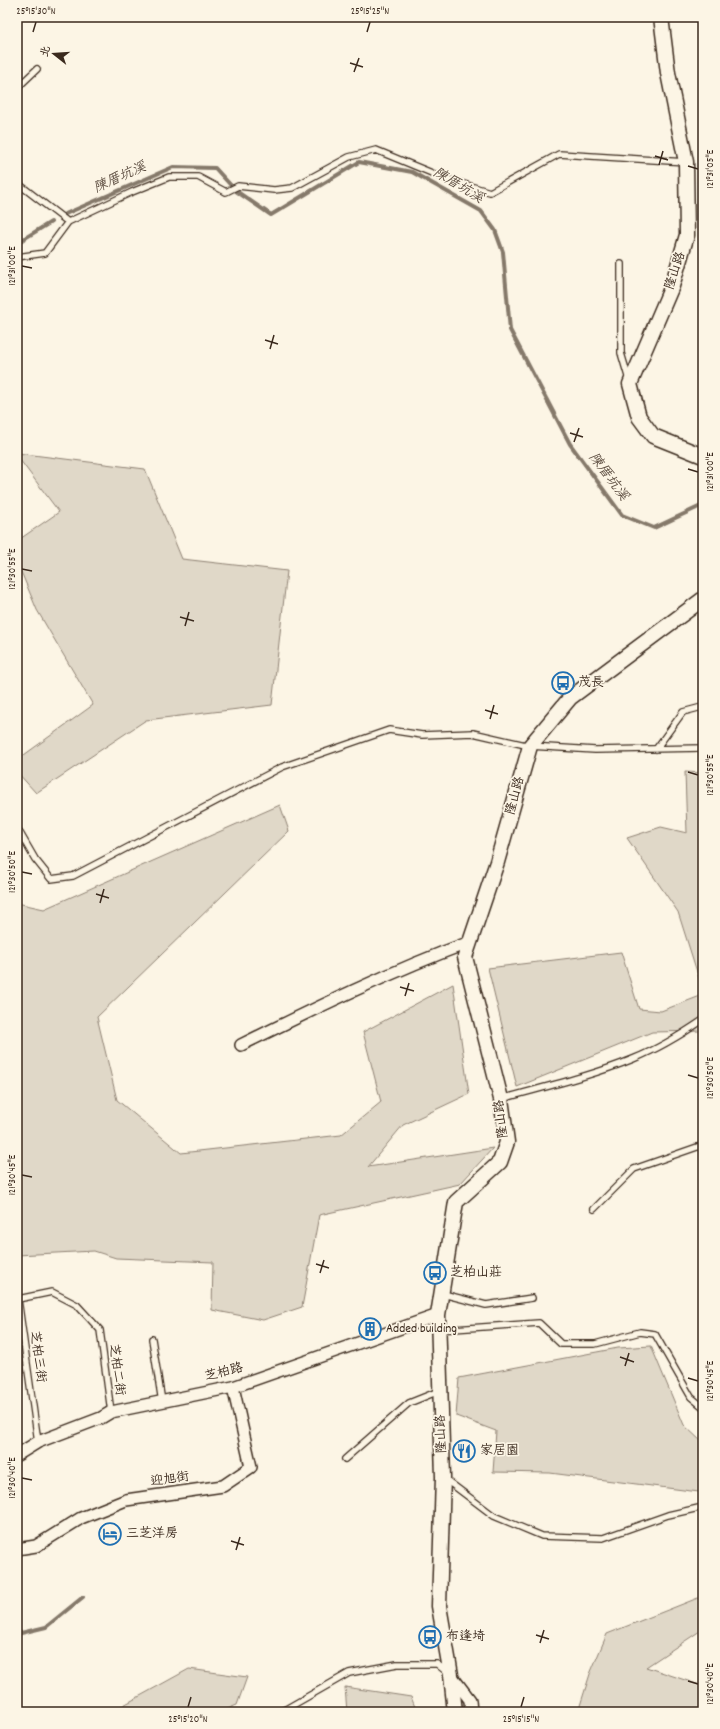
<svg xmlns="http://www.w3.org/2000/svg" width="720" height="1729" viewBox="0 0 720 1729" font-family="Dekko,'LXGW WenKai TC',sans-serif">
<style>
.green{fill:#e0d8c8;stroke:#8e8173}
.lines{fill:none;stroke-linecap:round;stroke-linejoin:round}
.stream{stroke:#85796b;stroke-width:4}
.building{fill:#ccc2b3;stroke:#3b2a1e}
.service-casing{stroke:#3b2a1e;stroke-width:8}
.minor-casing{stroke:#3b2a1e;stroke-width:14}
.tertiary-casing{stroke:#3b2a1e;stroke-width:17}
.service{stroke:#fcf5e5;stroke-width:5.5}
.minor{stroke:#fcf5e5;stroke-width:11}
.tertiary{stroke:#fcf5e5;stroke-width:14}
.ticks{fill:none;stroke:#3b2a1e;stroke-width:1.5}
.labels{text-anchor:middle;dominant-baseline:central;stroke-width:3.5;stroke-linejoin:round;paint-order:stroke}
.street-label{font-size:13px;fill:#3b2a1e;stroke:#fcf5e5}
.poi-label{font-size:13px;fill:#3b2a1e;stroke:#fcf5e5;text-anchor:start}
.water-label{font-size:14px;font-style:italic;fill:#605144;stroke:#fcf5e5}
.neatline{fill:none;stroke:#3b2a1e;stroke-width:1.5}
.ticks-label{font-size:10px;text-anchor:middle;fill:#3b2a1e}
</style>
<rect width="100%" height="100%" fill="#fcf5e5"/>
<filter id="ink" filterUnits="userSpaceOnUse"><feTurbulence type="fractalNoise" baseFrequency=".025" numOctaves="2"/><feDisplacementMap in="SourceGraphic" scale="8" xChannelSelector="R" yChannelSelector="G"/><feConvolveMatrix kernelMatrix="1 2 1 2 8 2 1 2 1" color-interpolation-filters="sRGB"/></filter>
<g filter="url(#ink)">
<path class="green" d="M17,453L145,469L182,559L287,571L272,705L146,720L36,793L17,772V760L93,705L37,610L17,562V541L59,512L17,456Z
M685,772L703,773V991L678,912L627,838L661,827L687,833Z
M280,805L289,831L97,1017L117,1100L181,1153L341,1135L381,1102L363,1032L453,984L469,1094L403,1125L368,1167L493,1148L460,1184L319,1215L302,1307L263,1320L212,1310L213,1262L116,1258L94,1251L17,1255V903L44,909Z
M621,952L639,1009L661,1011L703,995V1031L652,1032L517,1087L488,968Z
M651,1346L684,1425L703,1443V1480L699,1492L550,1473L493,1472L496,1431L456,1416L459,1378L618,1348Z
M703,1596V1631H700L646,1667L703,1686V1712H578L590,1674L607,1634Z
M189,1669L247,1677L237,1705L220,1712H111Z
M345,1687L411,1697L417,1712H347Z"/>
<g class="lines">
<path class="stream" d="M63,215L173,167L215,168L236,191L271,215L359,162L412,172L481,211L495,230L503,252L510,330L570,444L622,515L654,528L703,505
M17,243L51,222
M17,1634L46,1627L83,1597"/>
</g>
<path class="building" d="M373,1318L377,1329L364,1334L361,1323Z"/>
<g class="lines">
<g class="service-casing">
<path id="service" d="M17,88L37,69
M17,173L20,185L68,222
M17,257L45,253L68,222L132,192L169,177H198L226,192L238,186L274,190L292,188L349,157L376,150L444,178L490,192L559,154L686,162
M621,264V353L629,380
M656,749L683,712L702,707
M17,828L35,859L51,879L73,876L282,767L389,730L422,735L473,733L530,746L595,750L703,748
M501,1099C544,1087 592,1076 633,1059C658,1049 681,1035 703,1020
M594,1209L634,1169L703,1145
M443,1294L486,1305L532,1298
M439,1330L539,1323L561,1344H595L640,1332L655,1334L691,1397L703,1407
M152,1339L162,1402
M38,1442L18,1299L52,1292L77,1305L100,1330L111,1412
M345,1459L409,1403L439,1391
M445,1479L494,1516L542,1536L603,1538L668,1515L703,1507
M279,1712L286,1709L349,1673L397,1664H437L448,1673"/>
</g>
<g class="minor-casing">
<path id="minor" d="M241,1045C316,1008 391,971 470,942
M17,1455L38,1442L101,1418L111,1412L233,1387L438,1315
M17,1549L36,1546L81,1518L126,1500L223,1486L251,1467L233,1387
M451,1675L470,1700L471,1712"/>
</g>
<g class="tertiary-casing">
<path id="tertiary" d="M661,17L668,73L686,162L687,235L672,286L630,384L639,417L653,436L703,456
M455,1712L451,1675L439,1606L443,1477L438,1315L456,1202L500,1162L507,1142L501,1099L465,957L497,862L530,746L570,698L703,599"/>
</g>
<use href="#service" class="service"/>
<use href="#minor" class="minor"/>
<use href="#tertiary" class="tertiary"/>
</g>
</g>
<path class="ticks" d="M33,32L36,22M367,32L370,22M350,63L363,67M354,72L359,58M655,156L668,160M659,165L663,151M688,166L698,169M22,266L32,268M265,340L278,344M270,349L274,335M570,433L583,437M574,442L579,428M688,469L698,472M22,569L32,571M180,617L194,621M185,626L189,612M485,710L498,714M490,719L494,705M688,772L698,775M22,872L32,874M96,894L109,898M100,903L104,889M400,987L414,991M405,996L409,983M688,1075L698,1078M22,1175L32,1177M316,1264L329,1268M320,1273L324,1260M620,1357L634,1362M625,1366L629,1353M688,1378L698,1381M22,1478L32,1480M231,1541L244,1545M236,1550L240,1537M536,1635L549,1639M540,1643L544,1630M688,1681L698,1684M188,1707L191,1697M521,1707L524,1697"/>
<defs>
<g id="bus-ring" transform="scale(1.15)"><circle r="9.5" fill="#fcf5e5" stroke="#1f6fb2" stroke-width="1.5"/><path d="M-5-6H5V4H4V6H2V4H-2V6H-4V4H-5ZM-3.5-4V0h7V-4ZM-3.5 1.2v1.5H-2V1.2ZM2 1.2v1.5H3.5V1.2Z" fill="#1f6fb2"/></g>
<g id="building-ring" transform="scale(1.15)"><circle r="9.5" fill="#fcf5e5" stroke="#1f6fb2" stroke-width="1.5"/><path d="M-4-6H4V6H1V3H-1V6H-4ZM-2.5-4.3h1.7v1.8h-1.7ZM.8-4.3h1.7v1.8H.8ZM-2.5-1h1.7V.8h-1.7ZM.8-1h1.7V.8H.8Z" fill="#1f6fb2"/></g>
<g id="restaurant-ring" transform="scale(1.15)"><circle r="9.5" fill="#fcf5e5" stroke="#1f6fb2" stroke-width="1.5"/><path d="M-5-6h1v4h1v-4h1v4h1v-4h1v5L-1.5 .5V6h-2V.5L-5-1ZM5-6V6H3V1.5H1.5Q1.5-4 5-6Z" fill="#1f6fb2"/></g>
<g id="hotel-ring" transform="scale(1.15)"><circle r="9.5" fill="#fcf5e5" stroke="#1f6fb2" stroke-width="1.5"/><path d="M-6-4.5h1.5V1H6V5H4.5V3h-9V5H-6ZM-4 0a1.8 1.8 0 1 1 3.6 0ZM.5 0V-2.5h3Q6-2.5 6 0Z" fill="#1f6fb2"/></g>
</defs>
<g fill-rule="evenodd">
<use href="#bus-ring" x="563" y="683"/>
<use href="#bus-ring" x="435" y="1273"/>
<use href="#building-ring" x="370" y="1329"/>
<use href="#restaurant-ring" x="464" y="1451"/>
<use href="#hotel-ring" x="110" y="1534"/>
<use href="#bus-ring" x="430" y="1637"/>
</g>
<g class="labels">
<g class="street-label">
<text transform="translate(676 271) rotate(-72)">隆山路</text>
<text transform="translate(516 796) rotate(-75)">隆山路</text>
<text transform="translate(502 1119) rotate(-97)">隆山路</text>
<text transform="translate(37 1357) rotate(82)">芝柏三街</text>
<text transform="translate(116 1370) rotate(82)">芝柏二街</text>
<text transform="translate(224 1373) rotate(-14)">芝柏路</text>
<text transform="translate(442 1434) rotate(-92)">隆山路</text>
<text transform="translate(170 1480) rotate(-8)">迎旭街</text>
</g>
<g class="poi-label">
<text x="578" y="683">茂長</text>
<text x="450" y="1273">芝柏山莊</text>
<text x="386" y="1329">Added building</text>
<text x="480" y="1451">家居園</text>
<text x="126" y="1534">三芝洋房</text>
<text x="446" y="1637">布逢埼</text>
</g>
<g class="water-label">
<text transform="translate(120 178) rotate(-24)">陳厝坑溪</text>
<text transform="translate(458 186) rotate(31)">陳厝坑溪</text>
<text transform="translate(608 477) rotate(53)">陳厝坑溪</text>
</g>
</g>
<rect width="720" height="1729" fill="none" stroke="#fcf5e5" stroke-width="44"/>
<g transform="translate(54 54) rotate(287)" stroke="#fcf5e5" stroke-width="3" paint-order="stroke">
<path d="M0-3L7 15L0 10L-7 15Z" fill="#3b2a1e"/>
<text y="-6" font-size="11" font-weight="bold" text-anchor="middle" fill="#3b2a1e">北</text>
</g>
<rect x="22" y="22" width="676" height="1685" class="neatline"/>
<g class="ticks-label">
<text x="36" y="14">25°15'30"N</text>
<text x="370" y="14">25°15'25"N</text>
<text transform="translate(709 169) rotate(-90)" y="4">121°31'05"E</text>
<text transform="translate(11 266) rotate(-90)" y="4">121°31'00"E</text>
<text transform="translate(709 472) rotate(-90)" y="4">121°31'00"E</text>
<text transform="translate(11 569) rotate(-90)" y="4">121°30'55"E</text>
<text transform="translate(709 775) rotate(-90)" y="4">121°30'55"E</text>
<text transform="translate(11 872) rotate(-90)" y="4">121°30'50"E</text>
<text transform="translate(709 1078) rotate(-90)" y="4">121°30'50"E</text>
<text transform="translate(11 1175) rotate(-90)" y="4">121°30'45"E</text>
<text transform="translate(709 1381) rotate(-90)" y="4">121°30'45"E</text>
<text transform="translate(11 1478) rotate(-90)" y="4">121°30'40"E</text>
<text transform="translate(709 1684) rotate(-90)" y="4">121°30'40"E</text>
<text x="188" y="1722">25°15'20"N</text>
<text x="521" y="1722">25°15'15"N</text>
</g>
</svg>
